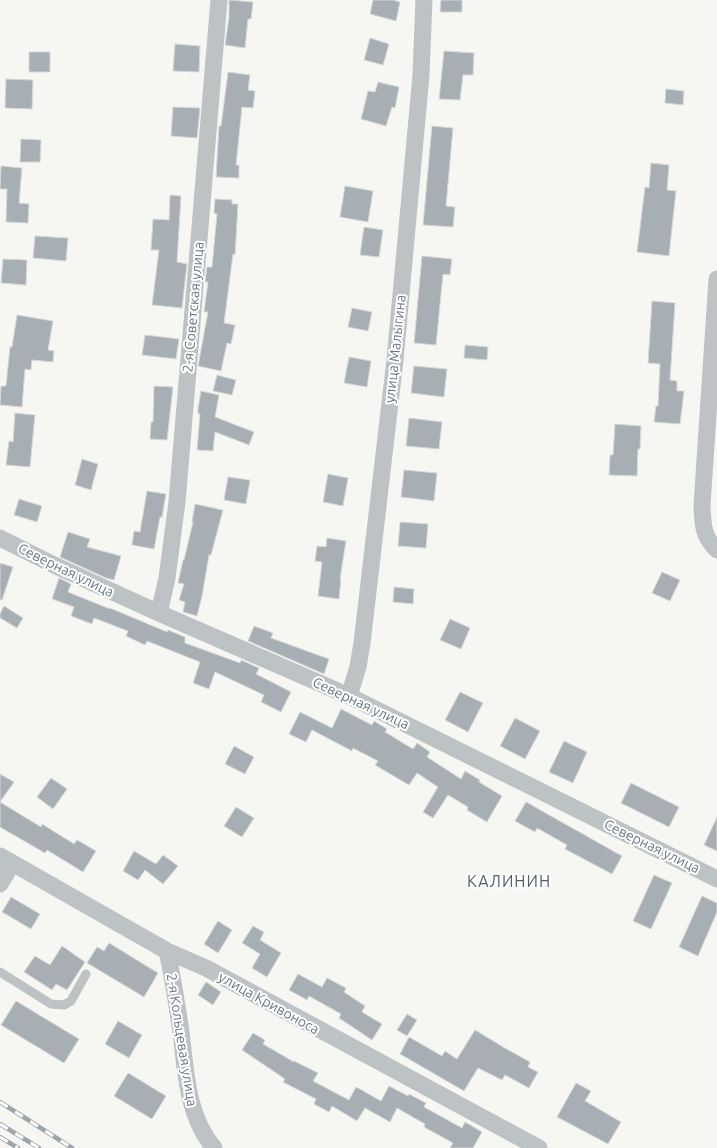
<svg xmlns="http://www.w3.org/2000/svg" width="717" height="1148" viewBox="0 0 717 1148" font-family="Ubuntu,sans-serif">
<style>
.building{fill:#a7afb4;stroke:#d8d8d6}
.lines{fill:none;stroke-linecap:round;stroke-linejoin:round}
.lane{stroke:#bdc2c5;stroke-width:9}
.street{stroke:#bdc2c5;stroke-width:17}
.rail-casing{stroke:#9fa6ab;stroke-width:4.5}
.rail{stroke:#fff;stroke-width:3;stroke-dasharray:9;stroke-linecap:butt}
.labels{text-anchor:middle;dominant-baseline:central;stroke-width:4;stroke-linejoin:round;paint-order:stroke}
.street-label{font-size:14px;fill:#677783;stroke:#fff}
.quarter-label{font-size:16px;letter-spacing:1px;fill:#556068;stroke:#fff}
</style>
<rect width="100%" height="100%" fill="#f6f6f3"/>
<path class="building" d="M229,0L253,2L251,19H248L245,48L225,45L229,17Z
M373,0H393L400,2L396,21L370,14Z
M441,0H462V12H440Z
M370,38L389,44L383,65L364,60Z
M175,44L200,46L199,72L173,71Z
M444,51L474,53L473,75H463L460,100L439,99Z
M29,52H50V72H29Z
M228,72L250,75L248,90L255,91L253,108L242,107L236,165H239V178L216,177L219,126H221Z
M6,79L33,80L32,109L5,108Z
M378,82L399,87L395,108L392,107L386,126L361,119L368,91L375,92Z
M666,89L684,91L683,105L665,103Z
M173,107L200,108L197,138L171,136Z
M432,126L453,128L446,206L455,207L453,227L423,225Z
M21,139L41,140L40,162H20Z
M651,163L669,165L667,190L676,191L669,256L637,252L645,187L649,188Z
M1,166L22,168L19,203L29,204L28,223L6,222L7,189H0Z
M345,186L373,191L368,222L340,217Z
M170,195L181,196L177,262L187,264L182,308L152,305L159,250H151L153,219L169,220Z
M215,199L232,200V204H238L235,255L233,254L224,323L235,325L231,344L227,343L221,371L198,366L208,312H204L208,282H205L207,267H212L217,214L214,213Z
M364,227L383,230L379,257L360,255Z
M35,236L68,238L66,261L33,258Z
M422,256L452,259L450,275L443,274L436,345L414,343Z
M3,259L27,260L26,285L1,283Z
M652,301L675,303L670,380L677,381V391H684L680,424L654,422L656,406H658L660,364L648,363Z
M352,308L372,312L368,331L348,327Z
M17,315L53,321L48,350L54,351L53,362L32,360L31,370L25,369L22,407L0,405L1,386H6L10,347H12Z
M145,335L179,339L176,359L142,355Z
M465,345L488,347L487,360L464,358Z
M349,357L371,361L367,387L344,383Z
M414,366L447,369L444,397L411,393Z
M217,375L236,380L232,395L213,391Z
M154,386L173,387L167,440L150,439L151,422H153Z
M201,391L219,395L215,417L254,432L249,445L215,432L213,451L197,450L200,414H198V409Z
M15,413L35,415L30,467L6,465L9,441L13,442Z
M409,418L442,422L439,449L406,446Z
M615,424L641,426L640,449H638L637,476L609,475L610,455H613Z
M82,459L98,464L91,490L75,485Z
M404,470L437,473L434,501L401,497Z
M328,474L348,478L343,506L323,502Z
M228,477L250,480L246,504L224,500Z
M147,491L166,494L162,517H160L154,549L132,545L134,531L140,532Z
M19,499L42,506L37,522L14,515Z
M195,504L223,510L211,555H209L202,596L197,616L183,612L185,602L179,600L184,584L178,583L183,560H184L193,522L192,521Z
M400,522L428,524L426,548L398,546Z
M68,532L90,539L87,547L121,556L114,580L106,578L60,557Z
M327,538L346,541L340,579H341L339,599L318,596L322,562L315,561L317,546L326,547Z
M0,563L13,567L2,600H0Z
M662,572L680,580L670,601L652,593Z
M59,578L71,584L68,592L110,609V608L167,632L168,630L185,637V643L240,663L241,660L259,668L256,674L291,692L281,712L261,702L264,695L215,672L209,689L193,683L200,662L147,641L145,645L126,636L128,631L94,618L92,624L71,616L74,607L52,599Z
M394,587L414,589L413,604L393,602Z
M4,606L23,618L17,628L0,618V614Z
M450,619L470,628L461,649L440,640Z
M254,626L273,633L271,638L329,659L324,674L248,641Z
M460,692L483,703L468,732L445,720Z
M341,709L372,725L374,721L387,729L385,732L413,749L417,743L430,752L427,757L461,779L465,771L480,780L479,782L502,796L487,822L467,810L468,807L448,795L433,818L423,812L438,787L417,773L409,785L375,765L378,761L353,748L352,751L312,730L306,742L289,734L300,712L332,728Z
M515,718L540,731L525,759L500,746Z
M564,741L587,752L573,783L549,772Z
M234,746L254,757L245,774L225,764Z
M0,774L14,782L0,802L41,827L42,824L74,844L77,840L96,851L83,872L47,850L45,853L0,827Z
M51,778L67,789L53,809L37,797Z
M631,783L679,807L669,827L621,803Z
M526,802L622,856L612,874L565,849L567,845L537,828L535,832L515,821Z
M236,807L254,818L242,837L224,826Z
M717,817V851L704,845Z
M134,851L156,864L163,855L178,866L163,884L145,870L138,880L123,871Z
M654,875L672,883L651,929L633,921Z
M702,896L717,903V912L698,956L679,947Z
M11,897L40,914L31,929L2,912Z
M218,921L232,930L218,953L204,944Z
M253,926L264,932L260,940L281,953L267,977L252,968L260,954L242,943Z
M109,943L158,973L144,997L87,963L97,947L104,951Z
M62,946L85,962L67,990L56,984L52,990L24,972L35,956L50,965Z
M298,974L322,987L327,978L346,988L344,992L365,1006L362,1012L382,1024L372,1040L339,1018L341,1014L309,996L307,1000L289,990Z
M206,982L221,992L213,1005L198,995Z
M16,1001L79,1039L64,1063L1,1025Z
M407,1014L417,1020L407,1036L397,1030Z
M118,1021L142,1035L129,1058L105,1044Z
M475,1030L503,1047L530,1062L528,1067L538,1072L529,1088L505,1075L502,1080L478,1068L464,1091L400,1054L409,1037L442,1056L445,1051L457,1059Z
M253,1033L265,1040L263,1044L294,1062V1061L318,1073L313,1081L349,1100L356,1087L381,1101L389,1086L408,1096L409,1094L426,1103L424,1107L462,1128L465,1122L482,1132L473,1148H450L453,1143L424,1127L425,1124L397,1108L390,1122L365,1108L357,1121L332,1106L329,1112L314,1104L316,1099L283,1082L285,1079L242,1050Z
M128,1073L166,1096L152,1119L114,1096Z
M576,1083L591,1091L585,1101L621,1122L608,1144L557,1117Z"/>
<g class="lines">
<path class="lane" d="M0,972L51,1004L64,1005L71,1001L86,974"/>
<path class="street" d="M717,279L702,505C703,525 702,535 717,550
M0,538L54,565L159,613L349,696L717,879
M159,613L167,578L177,502L219,0
M349,696L358,667L362,643L395,360L421,75L424,0
M0,856L167,951L206,968L539,1148
M0,884L12,864
M167,951C173,978 177,1005 181,1032C186,1073 187,1116 214,1148"/>
<g class="rail-casing">
<path id="rail" d="M0,1102L72,1148
M0,1124L39,1148
M0,1137L18,1148"/>
</g>
<use href="#rail" class="rail"/>
</g>
<g class="labels">
<g class="street-label">
<text transform="translate(193 307) rotate(-85)">2-я Советская улица</text>
<text transform="translate(395 349) rotate(-84)">улица Малыгина</text>
<text transform="translate(66 570) rotate(26)">Северная улица</text>
<text transform="translate(361 703) rotate(25)">Северная улица</text>
<text transform="translate(652 846) rotate(26)">Северная улица</text>
<text transform="translate(269 1003) rotate(29)">улица Кривоноса</text>
<text transform="translate(182 1040) rotate(81)">2-я Кольцевая улица</text>
</g>
<g class="quarter-label">
<text x="509" y="881">КАЛИНИН</text>
</g>
</g>
</svg>
